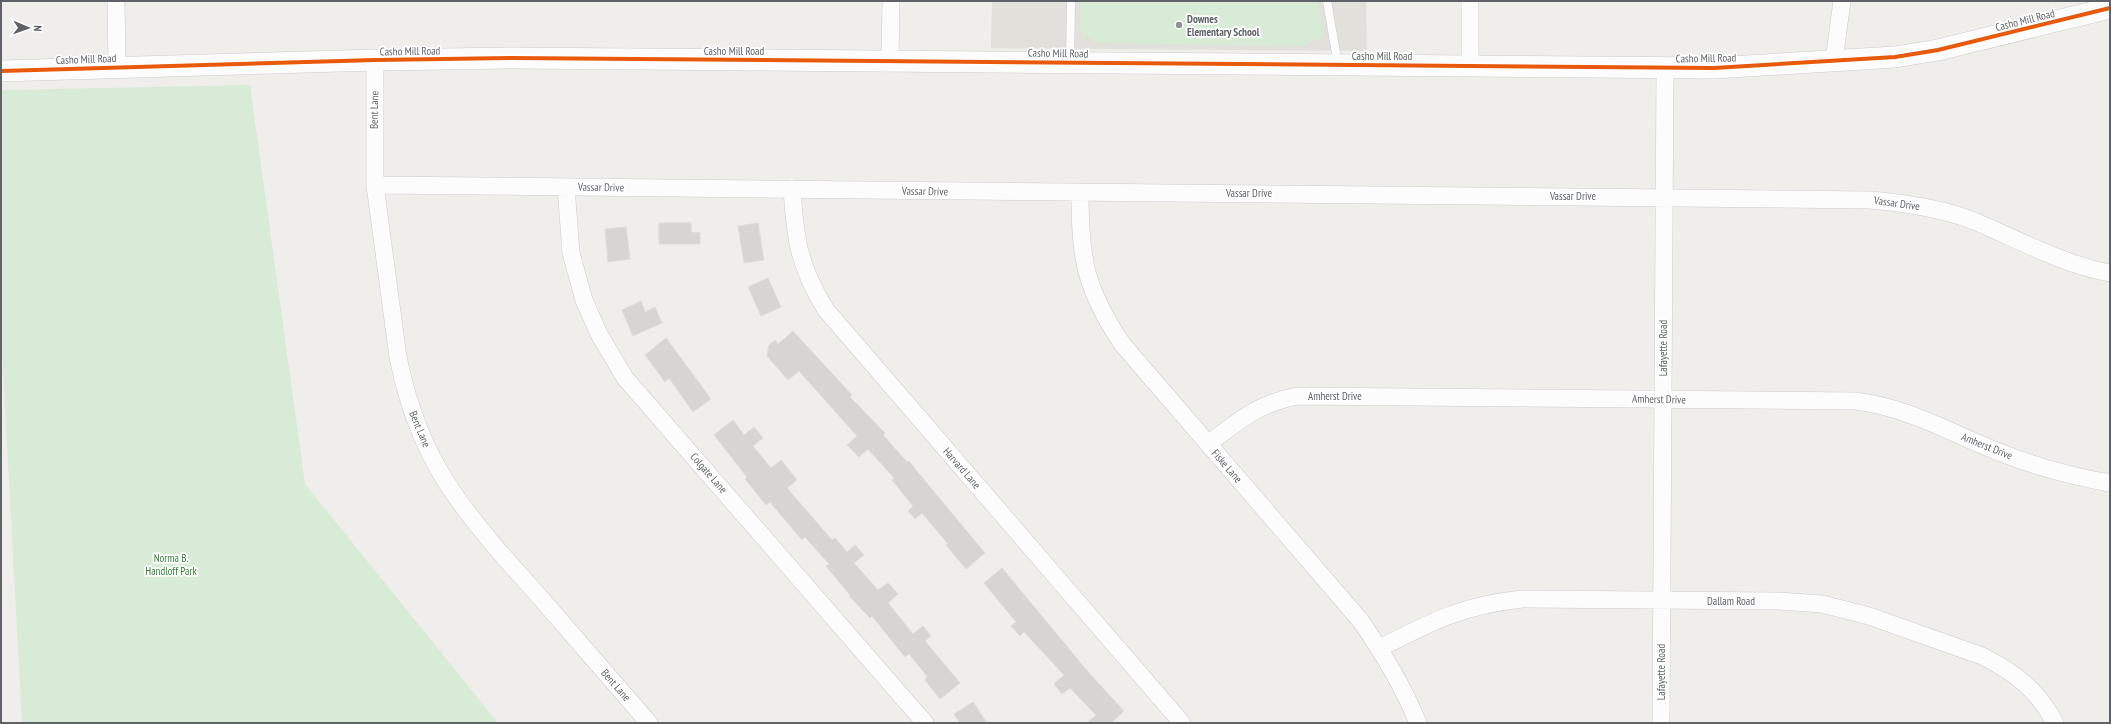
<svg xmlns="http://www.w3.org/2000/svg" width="2111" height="724" viewBox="0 0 2111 724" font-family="'PT Sans Narrow',sans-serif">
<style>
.education{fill:#e2e0da}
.green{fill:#d8ebd6}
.building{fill:#d6d5d3;stroke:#deddd9}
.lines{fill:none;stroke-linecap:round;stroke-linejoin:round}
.service-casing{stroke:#cbcccc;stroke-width:9}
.minor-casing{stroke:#cbcccc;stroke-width:18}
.tertiary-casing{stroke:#cbcccc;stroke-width:22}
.service{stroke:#fdfcfc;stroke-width:8}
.minor{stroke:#fdfcfc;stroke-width:17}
.tertiary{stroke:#fdfcfc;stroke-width:21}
.cycleway-casing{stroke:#fff;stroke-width:6}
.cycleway{stroke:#e8590c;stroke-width:4}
.poi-dot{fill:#919496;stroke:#fff;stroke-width:1.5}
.labels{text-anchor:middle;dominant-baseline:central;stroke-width:3.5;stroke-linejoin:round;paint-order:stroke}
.poi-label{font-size:11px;font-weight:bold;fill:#5f6368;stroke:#fff;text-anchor:start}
.street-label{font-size:11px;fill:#5f6368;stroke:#fff}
.park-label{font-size:11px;fill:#348238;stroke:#fff}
</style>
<rect width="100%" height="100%" fill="#efeeea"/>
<path class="education" d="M992,1H1366L1367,51L991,48Z"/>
<path class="green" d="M1080,1H1318L1323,31L1319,41L1315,39L1305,46L1096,43L1087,36L1083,38L1080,26Z
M250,85L305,484L498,723H22L1,333V90Z"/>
<path class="building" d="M659,223H691V232L700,233V244H659Z
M758,223L764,260L744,263L738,226Z
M626,227L630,259L608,262L605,229Z
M768,278L781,307L761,316L748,287Z
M641,301L645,312L655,307L662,323L633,336L622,310Z
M793,331L852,395L850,397L885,433L883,435L907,462L909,461L916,470L985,553L966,569L946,545L948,544L922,513L915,519L908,511L913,506L892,480L894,478L868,449L859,457L847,445L857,436L799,371L788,380L767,356L769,345L775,340L778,344Z
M666,338L711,399L693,412L669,378L665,382L645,355Z
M733,420L744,435L754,427L763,438L753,446L771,468L781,460L797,480L787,488L832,540L835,538L847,552L855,545L864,555L854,563L878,590L888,583L898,594L888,603L913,634L923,626L931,636L925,641L960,683L940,699L925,680L927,676L909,654L905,657L872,616L870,618L849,596L850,595L826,566L829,564L805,537L802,540L770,502L766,505L745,479L747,477L714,435Z
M1002,568L1089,673L1124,711L1111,723H1087L1096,715L1070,688L1062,694L1054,684L1064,675L1024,632L1020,636L1011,626L1016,622L984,583Z
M973,702L987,723H960L954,714Z"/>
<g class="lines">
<g class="service-casing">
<path id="service" d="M1327,1L1338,65
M1070,62L1071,1"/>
</g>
<g class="minor-casing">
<path id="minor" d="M116,1L117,67
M375,60V185L398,357C408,407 427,457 457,498C481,532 510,564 538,595C575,638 612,680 649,723
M890,60L891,1
M1834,61L1842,1
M1470,66V1
M375,185L1870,200C1905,203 1941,208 1974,221C2019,240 2062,264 2110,273
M566,187L571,253L584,300L599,334L625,378L925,723
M792,189C795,238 799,267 826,310L1182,723
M1080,192C1080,259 1085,289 1123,345L1360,620C1383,653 1403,686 1418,723
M1208,444C1240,420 1257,404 1297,396L1855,401C1909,407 1954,435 2004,454C2038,467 2074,477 2110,483
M1380,648C1431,622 1463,605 1522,599L1778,601L1822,604L1869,616L1982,656C2014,672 2038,690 2055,723
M1661,723L1665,68"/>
</g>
<g class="tertiary-casing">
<path id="tertiary" d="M1,71L375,60L511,58L1714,68L1895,57L1938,50L2110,8"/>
</g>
<use href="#service" class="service"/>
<use href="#minor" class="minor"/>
<use href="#tertiary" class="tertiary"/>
<g class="cycleway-casing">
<path id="cycleway" d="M1,71L375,60L511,58L1714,68L1895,57L1938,50L2110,8"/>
</g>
<use href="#cycleway" class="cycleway"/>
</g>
<circle class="poi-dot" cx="1179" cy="25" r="4"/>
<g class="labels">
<g class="poi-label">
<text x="1187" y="19">Downes<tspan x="1187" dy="13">Elementary School</tspan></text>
</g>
<g class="street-label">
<text transform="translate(2025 20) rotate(-14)">Casho Mill Road</text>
<text transform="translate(410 51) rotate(-1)">Casho Mill Road</text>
<text x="734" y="51">Casho Mill Road</text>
<text transform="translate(1058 53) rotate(1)">Casho Mill Road</text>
<text x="1382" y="56">Casho Mill Road</text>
<text transform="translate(1706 58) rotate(-1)">Casho Mill Road</text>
<text transform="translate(86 59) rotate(-2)">Casho Mill Road</text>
<text transform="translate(374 110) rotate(-89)">Bent Lane</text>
<text transform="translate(601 187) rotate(1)">Vassar Drive</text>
<text transform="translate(925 191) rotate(1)">Vassar Drive</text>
<text x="1249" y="193">Vassar Drive</text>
<text x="1573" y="196">Vassar Drive</text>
<text transform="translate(1897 203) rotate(8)">Vassar Drive</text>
<text transform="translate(1663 348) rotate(-90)">Lafayette Road</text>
<text x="1335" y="396">Amherst Drive</text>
<text transform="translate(1659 399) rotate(1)">Amherst Drive</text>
<text transform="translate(420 429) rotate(67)">Bent Lane</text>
<text transform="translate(1987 446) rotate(22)">Amherst Drive</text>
<text transform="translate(1227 466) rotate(49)">Fiske Lane</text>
<text transform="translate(962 468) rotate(49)">Harvard Lane</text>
<text transform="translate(709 473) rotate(49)">Colgate Lane</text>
<text x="1731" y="601">Dallam Road</text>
<text transform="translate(1661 672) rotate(-90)">Lafayette Road</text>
<text transform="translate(616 685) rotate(49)">Bent Lane</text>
</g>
<g class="park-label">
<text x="171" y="558">Norma B.<tspan x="171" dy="13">Handloff Park</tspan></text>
</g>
</g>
<rect width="2111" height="724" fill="none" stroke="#5f6368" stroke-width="4"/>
<g transform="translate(28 28) rotate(92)" stroke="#ffffff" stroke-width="3" paint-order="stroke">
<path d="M0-3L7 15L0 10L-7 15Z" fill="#5f6368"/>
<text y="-6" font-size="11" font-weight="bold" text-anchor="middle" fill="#5f6368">N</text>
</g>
</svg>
